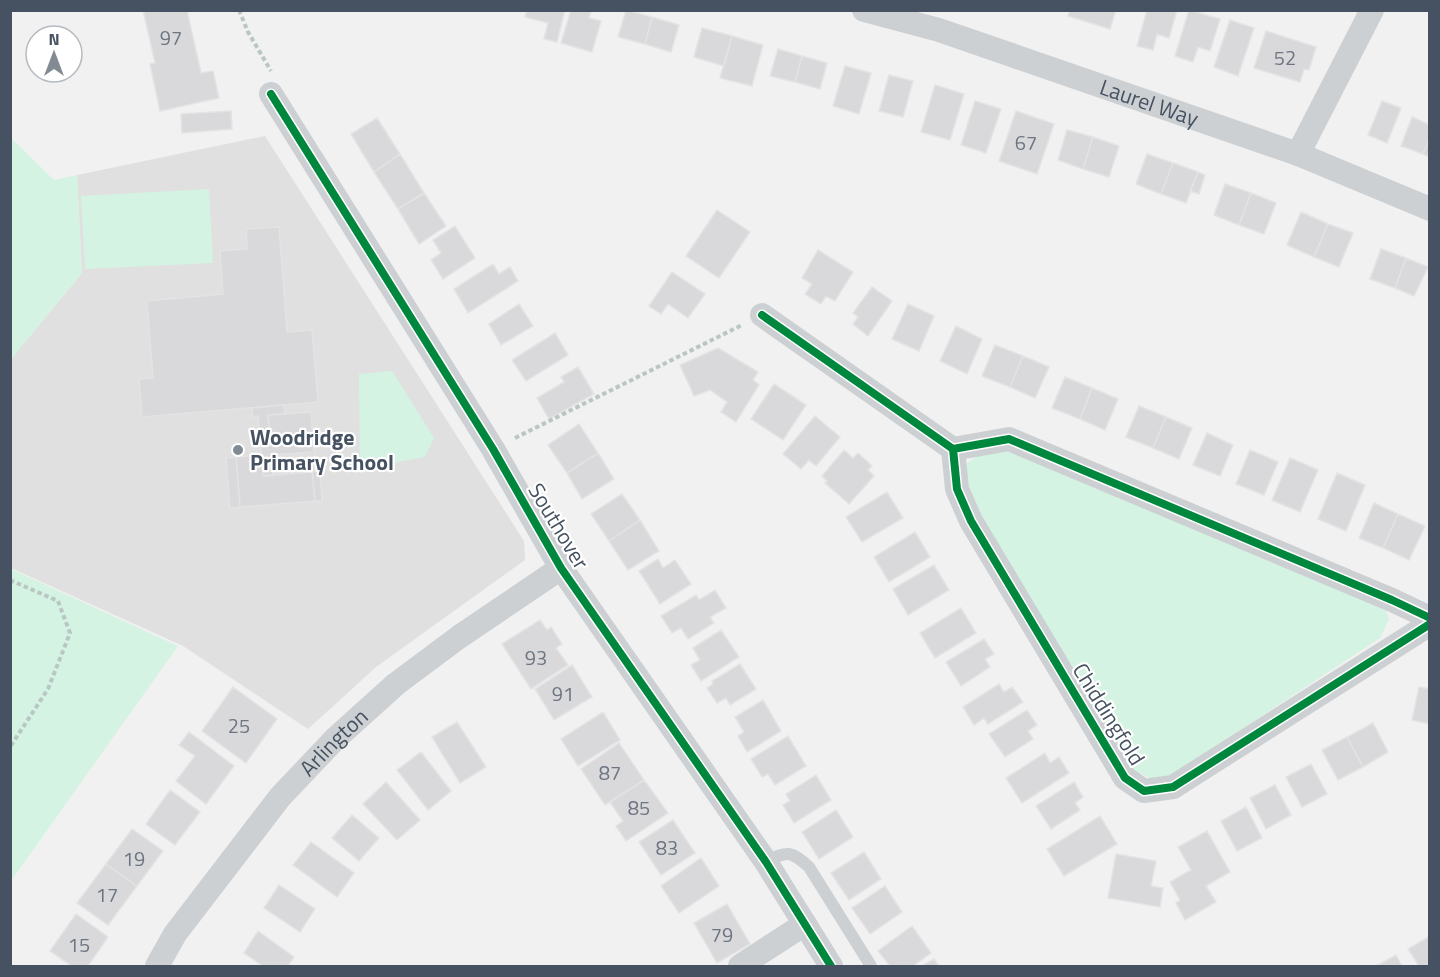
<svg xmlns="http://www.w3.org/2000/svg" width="1440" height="977" viewBox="0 0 1440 977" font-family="'Titillium Web',sans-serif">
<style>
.education{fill:#e0e0e1}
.green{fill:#d4f3e2}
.building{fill:#d9d9db;stroke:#e3e3e4;stroke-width:1.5}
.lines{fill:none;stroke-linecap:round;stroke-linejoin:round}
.path{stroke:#b9c7c4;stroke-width:4;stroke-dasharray:4.5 3;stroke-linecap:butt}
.lane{stroke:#cdd0d3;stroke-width:12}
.street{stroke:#cdd0d3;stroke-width:24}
.cycleway-casing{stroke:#fff;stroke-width:11}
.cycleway{stroke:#00873e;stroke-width:8}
.poi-dot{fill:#828a93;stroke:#fff;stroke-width:2}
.labels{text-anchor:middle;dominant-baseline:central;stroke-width:4.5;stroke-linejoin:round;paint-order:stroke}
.number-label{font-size:20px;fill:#6c7581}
.street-label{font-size:22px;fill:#465261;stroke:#fff}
.poi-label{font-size:22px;font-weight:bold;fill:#465261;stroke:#fff;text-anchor:start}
</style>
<rect width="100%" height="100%" fill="#f2f1f1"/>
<path class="education" d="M265,136L524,541L525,560L376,667L308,729L183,646L11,568V359L82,273L77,175Z"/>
<path class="green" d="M11,138L54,180L77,175L82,273L11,359Z
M209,189L213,263L85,269L81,196Z
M392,371L434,438L425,457L360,469L359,374Z
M989,449L1015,450L1385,608L1389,619L1380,638L1172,775L1152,779L1134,770L1004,560L969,500L965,464Z
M11,569L178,646L11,881Z"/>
<path class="building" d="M143,10H187L201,73L213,71L219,98L160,111L150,64L155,63Z
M527,10H565L557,42L544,39L548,23L525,17Z
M571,10H591L589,18L601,21L592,52L561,43Z
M626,10L652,17L645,44L618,37Z
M1070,10H1116L1110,29L1068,16Z
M1147,10H1177L1169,38L1157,34L1153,50L1137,46Z
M1189,10L1220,19L1210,51L1198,47L1193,62L1175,56Z
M652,17L679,25L671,52L645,44Z
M1230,20L1254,28L1238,76L1214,67Z
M702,28L732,36L724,66L694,57Z
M1266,31L1316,47L1309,70L1304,69L1300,82L1254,68Z
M732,36L763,45L752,86L720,78Z
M778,49L802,56L795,82L770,76Z
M802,56L827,63L820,89L795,82Z
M845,66L871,73L859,114L833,106Z
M889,75L913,81L903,117L879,111Z
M935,85L964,94L950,140L921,132Z
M975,101L1001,109L986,153L961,145Z
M1382,101L1401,108L1387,143L1368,135Z
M231,111L232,129L182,133L181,114Z
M1016,111L1054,124L1037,174L999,161Z
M1412,117L1430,125V138L1423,154L1401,146Z
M377,118L400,154L374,172L351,134Z
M1067,130L1093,137L1083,169L1058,160Z
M1093,137L1119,146L1109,177L1083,169Z
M1430,138V157L1423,154Z
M400,154L424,193L398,209L374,172Z
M1147,154L1173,163L1161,194L1136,184Z
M1173,163L1198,172L1186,203L1161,194Z
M1198,172L1205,175L1199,194L1190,191Z
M1225,184L1251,193L1239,225L1214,215Z
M424,193L446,226L419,244L398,209Z
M1251,193L1276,203L1264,234L1239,225Z
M717,210L750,232L719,278L686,256Z
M1301,212L1328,224L1314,257L1287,245Z
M1328,224L1353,233L1339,267L1314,257Z
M455,226L475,258L443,279L431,260L441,253L433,240Z
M279,227L287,332L312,330L318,402L142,417L139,379L153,378L147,301L223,294L220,251L247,249L246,229Z
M1381,249L1406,258L1395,288L1370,279Z
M818,250L853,272L835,301L826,296L821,304L805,294L812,284L802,278Z
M1406,258L1428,267L1414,296L1395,288Z
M493,264L499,274L510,267L518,281L468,313L454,289Z
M672,272L705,294L688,318L668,304L661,314L649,306Z
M872,287L892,301L868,336L853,324L858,317L853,313Z
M519,304L533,326L501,345L489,324Z
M908,304L934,316L919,351L892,339Z
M956,326L982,339L967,374L940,361Z
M555,333L568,355L526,381L512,360Z
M995,345L1023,356L1010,387L982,376Z
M718,348L758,372L753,380L759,385L736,422L721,412L727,402L710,390L694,396L680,365Z
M1023,356L1049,367L1035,398L1010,387Z
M578,367L594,394L549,419L537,398L564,382L561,377Z
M1065,377L1092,388L1080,419L1052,408Z
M774,384L806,405L783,440L751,419Z
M1092,388L1118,399L1105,430L1080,419Z
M284,405L285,414L268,415L271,445L313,442L314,452L272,455L273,475L263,476L258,416L253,417L252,408Z
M1139,406L1166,417L1153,448L1126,437Z
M311,412L313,442L271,445L268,415Z
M815,416L840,437L816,466L809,460L801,469L783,454Z
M1166,417L1192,428L1179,459L1153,448Z
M579,424L598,453L567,473L548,445Z
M1207,433L1233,445L1220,476L1193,465Z
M844,450L853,458L858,453L872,466L868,470L874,476L849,504L825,483L827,481L822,476Z
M1250,450L1278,462L1264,495L1236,484Z
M598,453L614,479L582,499L567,473Z
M261,455L263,476L312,472L315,501L240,507L236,457Z
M236,457L240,507L230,508L226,458Z
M1290,458L1318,470L1300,512L1272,500Z
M320,471L322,501H315L312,472Z
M1337,473L1365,485L1346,531L1318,519Z
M887,492L903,518L862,542L846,517Z
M622,494L640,520L609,541L591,514Z
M1374,503L1398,514L1383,548L1359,538Z
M1398,514L1425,526L1409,560L1383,548Z
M640,520L659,551L628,570L609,541Z
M915,532L930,557L889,582L874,557Z
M658,559L663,568L675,560L691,584L660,604L639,571Z
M934,565L949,590L908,615L893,589Z
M715,590L726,608L710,617L714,623L688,639L681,628L672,633L661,616L696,595L699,600Z
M961,608L976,633L935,658L920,633Z
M540,620L547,630L551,627L562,644L556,648L568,665L531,689L502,644Z
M721,630L739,657L701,681L691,665L700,660L693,648Z
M984,639L994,654L985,659L990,667L961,686L946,662Z
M740,664L756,689L730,705L726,698L717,703L707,688L713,684L712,681Z
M572,665L592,697L554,720L535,689Z
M999,684L1004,692L1012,687L1023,702L988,724L984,718L974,725L963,707Z
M233,687L277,719L246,763L202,731Z
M1419,687L1430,689V724L1412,720Z
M763,700L781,731L747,752L738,736L744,732L735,717Z
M1027,710L1037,725L1028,731L1033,739L1005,757L989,734Z
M603,712L620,740L578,766L561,739Z
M457,722L486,767L460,783L432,737Z
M1373,723L1388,752L1363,767L1347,737Z
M189,732L234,766L206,804L176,781L195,756L179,745Z
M788,736L806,766L775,785L768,774L762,777L751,759Z
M1347,737L1363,767L1338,780L1322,750Z
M619,743L644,780L605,805L581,769Z
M421,752L451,791L428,810L397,770Z
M1045,753L1050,763L1059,757L1069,773L1022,803L1006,778Z
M1311,764L1327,794L1302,807L1286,777Z
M816,775L831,800L794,823L783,805L790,801L786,794Z
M644,780L668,813L626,841L616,826L623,821L610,802Z
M386,782L420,820L397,840L363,804Z
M1074,782L1083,797L1075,803L1080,810L1051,829L1036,806Z
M1275,785L1291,815L1266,829L1250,798Z
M170,790L200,812L175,845L146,824Z
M1246,807L1262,838L1237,851L1221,821Z
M836,810L853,837L819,859L802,832Z
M352,815L379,838L359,861L332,838Z
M1100,816L1117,844L1064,876L1047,849Z
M673,820L695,853L661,875L639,842Z
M132,829L163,851L137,886L106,864Z
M1207,831L1230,872L1206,886L1216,902L1185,920L1176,903L1180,900L1170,882L1191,870L1178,847Z
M311,842L354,873L337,897L293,865Z
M864,852L881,879L849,900L831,873Z
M1116,854L1156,861L1151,886L1163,888L1160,907L1108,898Z
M701,858L719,886L679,913L661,886Z
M106,864L137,886L108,925L77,903Z
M279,885L315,909L300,932L264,908Z
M885,886L902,912L870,934L852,908Z
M727,904L750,944L717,963L694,923Z
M76,914L108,937L88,966H72L50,951Z
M912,926L931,953L913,966H890L878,951Z
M258,931L294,957L288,966H263L244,953Z
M1430,936V966H1419L1408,949Z
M1396,955L1402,966H1376Z
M934,959L939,966H922Z"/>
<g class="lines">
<path class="path" d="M239,10L248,32L271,71
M515,438L742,325
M10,580L58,601L70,633L48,689L10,747"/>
<path class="lane" d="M766,862C788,850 791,851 809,867L871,966"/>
<g class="street">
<path id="s1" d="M864,10L939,30L1298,154L1430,209"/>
<path d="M271,94L493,449L561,568L766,862L831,966"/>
<path d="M1298,154L1372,10"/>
<path d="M762,315L953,449L1009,439L1392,600L1430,618"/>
<path d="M953,449L957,489L971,521L1125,778L1144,791L1173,787L1430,624"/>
<path id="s2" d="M157,966L175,934L280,797L335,739L396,684L459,637L561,568"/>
<path d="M740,966L805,924"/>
</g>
<g class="cycleway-casing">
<path id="cycleway" d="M271,94L493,449L561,568L766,862L831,966
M762,315L953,449L1009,439L1392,600L1430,618
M953,449L957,489L971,521L1125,778L1144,791L1173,787L1430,624"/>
</g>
<use href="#cycleway" class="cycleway"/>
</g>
<circle class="poi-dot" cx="238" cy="450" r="6"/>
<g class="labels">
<g class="number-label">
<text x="171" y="37">97</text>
<text x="1285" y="57">52</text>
<text x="1026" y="142">67</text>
<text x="536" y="657">93</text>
<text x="563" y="693">91</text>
<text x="239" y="725">25</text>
<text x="610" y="772">87</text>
<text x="639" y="807">85</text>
<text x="667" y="847">83</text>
<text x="134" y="858">19</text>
<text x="107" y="894">17</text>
<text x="722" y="934">79</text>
<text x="79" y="944">15</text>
</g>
<g class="street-label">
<text stroke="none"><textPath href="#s1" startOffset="300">Laurel Way</textPath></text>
<text transform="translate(559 526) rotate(59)">Southover</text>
<text transform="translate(1109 714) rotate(58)">Chiddingfold</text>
<text stroke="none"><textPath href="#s2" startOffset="286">Arlington</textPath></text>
</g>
<g class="poi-label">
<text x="250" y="437">Woodridge<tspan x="250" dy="25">Primary School</tspan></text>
</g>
</g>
<rect width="1440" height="977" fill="none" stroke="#465261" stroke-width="24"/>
<g transform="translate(54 54)"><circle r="28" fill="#ffffff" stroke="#b5bac0" stroke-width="1.5"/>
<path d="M0-4.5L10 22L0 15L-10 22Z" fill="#828a93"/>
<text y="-9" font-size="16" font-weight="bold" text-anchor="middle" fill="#465261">N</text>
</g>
</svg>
